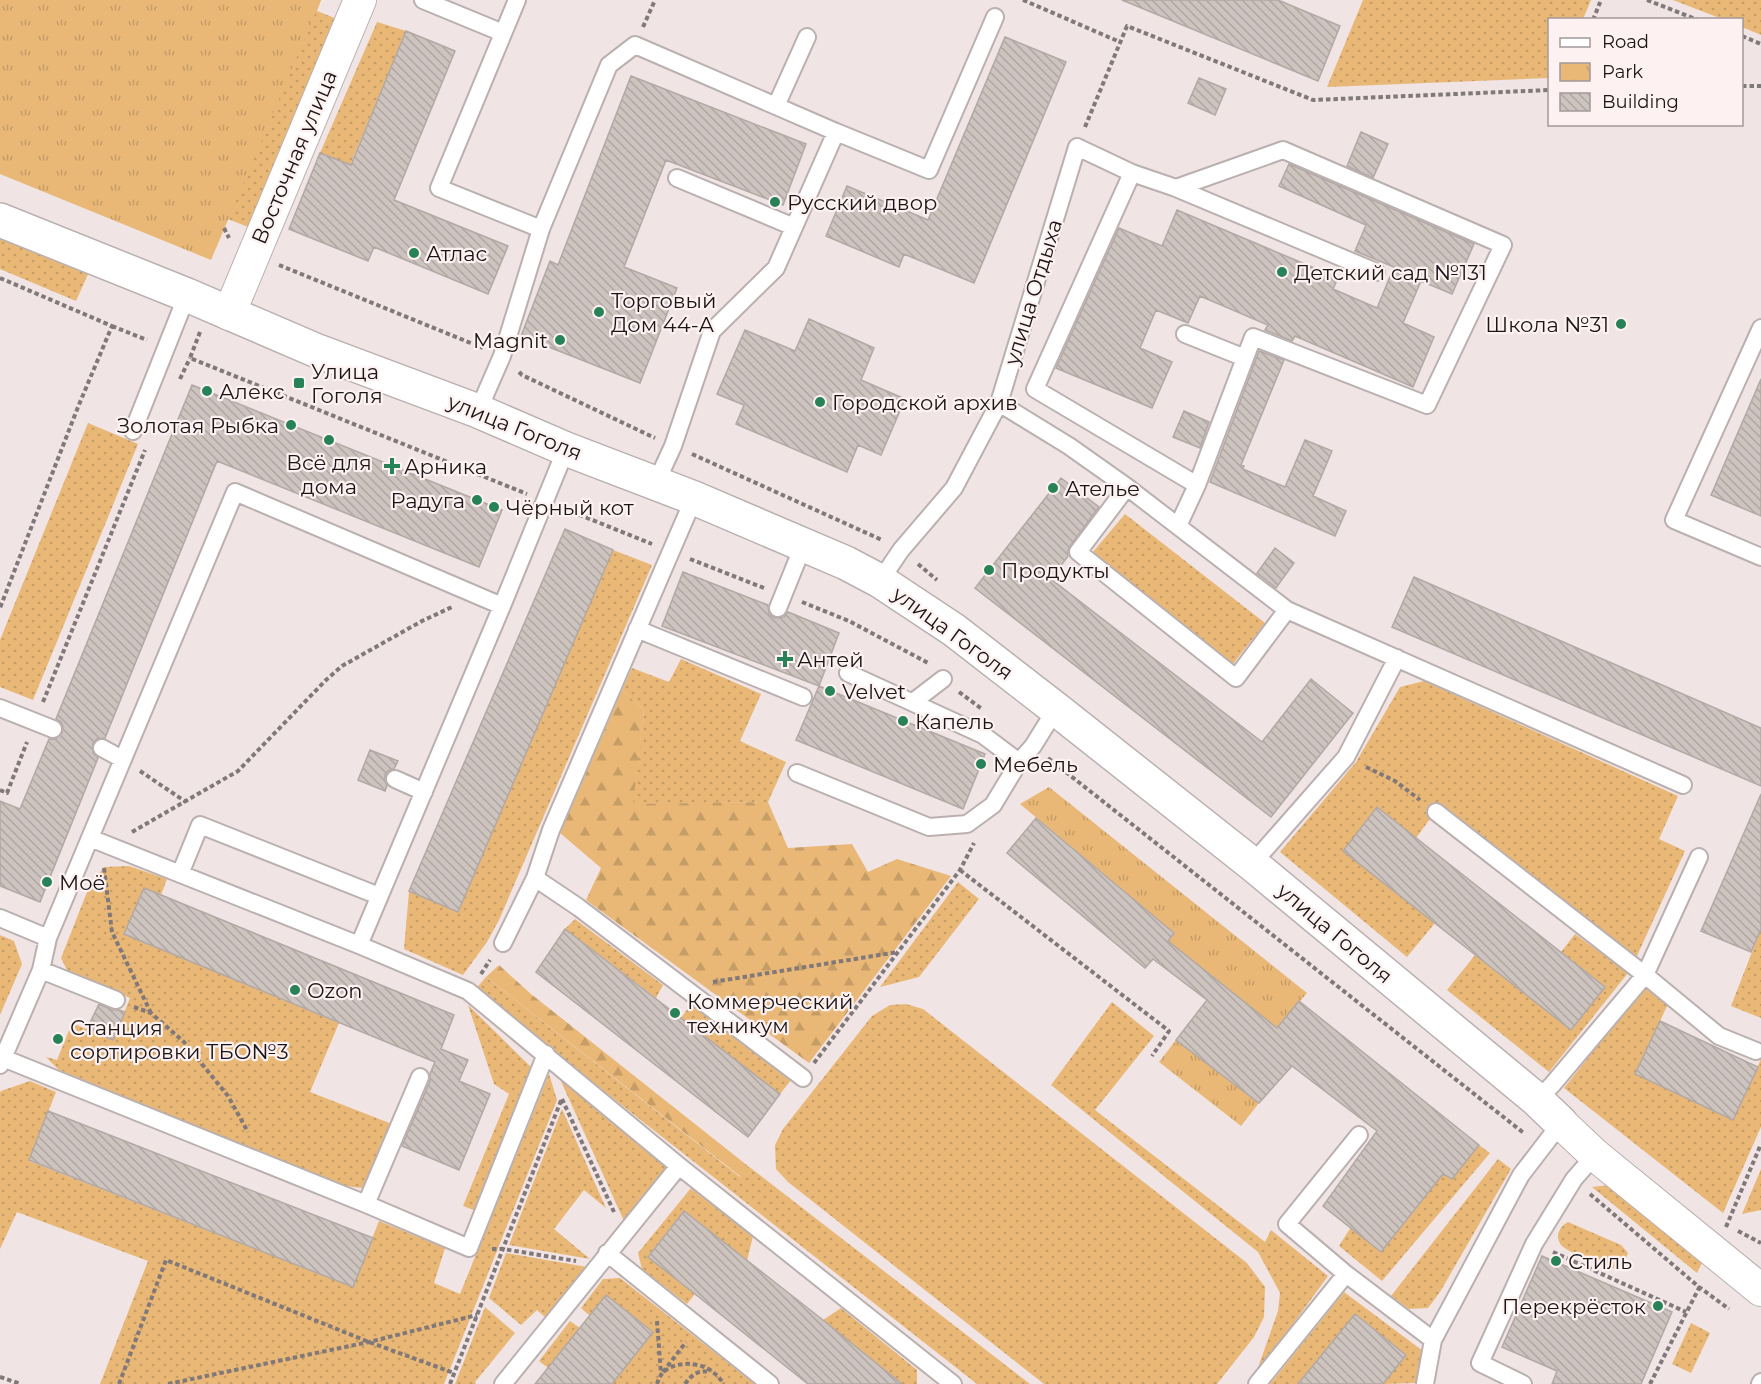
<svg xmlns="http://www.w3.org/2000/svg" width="1761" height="1384" viewBox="0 0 1761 1384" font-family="Montserrat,sans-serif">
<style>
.grass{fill:url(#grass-dots)}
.forest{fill:url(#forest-firs)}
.park{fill:url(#park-tufts)}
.building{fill:url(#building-back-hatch);stroke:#b2a8a4;stroke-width:1.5}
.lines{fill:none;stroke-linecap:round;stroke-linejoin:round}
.lane-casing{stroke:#bbb0b0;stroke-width:20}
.street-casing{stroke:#bbb0b0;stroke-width:34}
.secondary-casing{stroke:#bbb0b0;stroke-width:36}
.path{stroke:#807879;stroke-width:4;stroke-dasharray:4.5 3;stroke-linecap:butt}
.lane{stroke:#fff;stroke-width:16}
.street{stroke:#fff;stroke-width:32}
.secondary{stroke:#fff;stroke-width:33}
.poi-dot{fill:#278257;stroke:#fdf1f1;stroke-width:2}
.labels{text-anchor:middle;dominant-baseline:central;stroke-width:4.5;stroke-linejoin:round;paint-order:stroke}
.street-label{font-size:21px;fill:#1a1617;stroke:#fdf1f1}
.poi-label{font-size:21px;fill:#1a1617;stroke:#fdf1f1;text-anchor:start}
</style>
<defs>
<pattern id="grass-dots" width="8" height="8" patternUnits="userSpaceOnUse" patternTransform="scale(1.5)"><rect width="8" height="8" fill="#e9b877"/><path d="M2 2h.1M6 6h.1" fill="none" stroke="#c79d66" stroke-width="1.8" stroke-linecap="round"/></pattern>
<pattern id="forest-firs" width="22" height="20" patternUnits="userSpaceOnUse" patternTransform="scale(1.5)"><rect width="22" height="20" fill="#e9b877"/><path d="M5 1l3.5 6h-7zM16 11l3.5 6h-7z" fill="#c79d66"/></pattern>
<pattern id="park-tufts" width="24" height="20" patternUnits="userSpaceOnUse" patternTransform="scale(1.5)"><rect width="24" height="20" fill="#e9b877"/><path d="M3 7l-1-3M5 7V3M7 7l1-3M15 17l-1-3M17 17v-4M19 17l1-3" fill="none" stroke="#c79d66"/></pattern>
<pattern id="building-back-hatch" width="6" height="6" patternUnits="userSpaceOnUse" patternTransform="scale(1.5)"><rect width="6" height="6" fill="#cdc3bf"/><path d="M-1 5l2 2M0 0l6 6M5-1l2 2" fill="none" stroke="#afa7a3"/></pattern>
</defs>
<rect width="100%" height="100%" fill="#f0e4e4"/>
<path class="grass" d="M290,0H321L317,11L337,19L248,227L228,219Z
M1363,0H1591L1583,19L1550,20L1549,78L1327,87Z
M1673,0H1761V35L1742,27V20L1722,19Z
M377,22L406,31L350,165L320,153Z
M0,235L89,272L76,301L0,269Z
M88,423L138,444L33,700L0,687V640Z
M1125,514L1265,623L1232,665L1092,553Z
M613,550L652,565L499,920L487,942L463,975L404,949L409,891L458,912Z
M681,659L761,694L740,741L786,762L768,802L632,805L644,710L622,690L632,668L669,682Z
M1424,681L1678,796L1659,839L1685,851L1636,958L1441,804L1416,838L1377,807L1343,851L1435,923L1407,957L1280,852L1356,762L1400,687Z
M129,866L167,879L161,895L144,888L125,934L339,1023L310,1092L392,1124L371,1177L362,1188L345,1186L59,1070L46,1057L57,1060L72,1023L113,1040L130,998L69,974L61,958L89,887L104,867Z
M958,882L979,899L919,977L880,987Z
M575,919L663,985L656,998L565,929Z
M1761,929V1018L1731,1006Z
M1575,934L1628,973L1549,1072L1447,990L1475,955L1571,1030L1605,987L1561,952Z
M0,935L14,941L22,964L0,1015Z
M486,977L740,1177L748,1166L1030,1384H977L475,990Z
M1646,985L1668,1004L1635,1074L1733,1120L1761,1059V1127L1723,1213L1564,1088Z
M1112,1002L1154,1036L1095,1110L1265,1242L1271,1230L1328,1276L1255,1376L1278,1311L1280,1293L1258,1252L1051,1085Z
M691,1004L791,1080L780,1094L681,1018Z
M906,1004L923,1009L1247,1263L1265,1287L1264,1317L1254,1337L1217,1384H1044L788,1182L776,1169L775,1145L783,1129L872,1016L890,1005Z
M468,1005L532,1068L476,1211L463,1206L509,1094L494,1084Z
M555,1068L669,1165L624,1221Z
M549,1074L557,1100L444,1384H100L148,1261L17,1212L0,1249V1093L1,1091L30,1081L56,1092L29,1161L353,1287L379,1221L445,1248L434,1283L460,1294Z
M562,1109L606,1208L584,1190L554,1229L590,1259L509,1245Z
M1479,1145L1490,1153L1382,1281L1339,1246L1351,1227L1381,1252L1443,1174L1452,1179Z
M1498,1159L1511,1169L1440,1292L1428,1308L1409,1309L1391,1296Z
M1761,1169V1210L1742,1214Z
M1610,1185L1703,1261L1697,1273L1592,1187Z
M691,1188L753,1236L747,1261L684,1211L648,1256L695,1294L687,1304L642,1269L638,1253Z
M1568,1222L1621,1245L1628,1253L1624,1263L1620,1269L1611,1268C1600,1263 1569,1253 1562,1246C1554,1237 1559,1227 1568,1222Z
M506,1253L587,1267L546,1318L537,1310L521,1325L489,1298Z
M620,1278L755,1384H612L590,1316L581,1308L603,1279Z
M1344,1292L1423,1351L1417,1383L1383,1384L1406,1355L1355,1314L1298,1384H1270Z
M485,1307L515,1333L475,1382L476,1384H455Z
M841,1308L917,1370V1384H902L823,1320Z
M570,1321L580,1328L548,1368L539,1361Z
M1691,1323L1710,1333L1691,1373L1672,1364Z"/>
<path class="forest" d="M622,690L644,710L633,804L768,802L788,848L852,844L868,872L897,859L951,876L809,1063L586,900L601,868L560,833Z
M499,965L531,994L748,1166L741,1177L486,977Z"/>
<path class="park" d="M0,0H321L211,260L0,174Z
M1049,787L1307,993L1277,1028L1168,941L1174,933L1020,804Z
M1176,1040L1259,1103L1241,1126L1159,1062Z"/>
<path class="building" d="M1122,0H1278L1340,26L1318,81Z
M406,31L455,51L394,200L508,246L488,294L374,247L368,261L289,229L320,153L351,165Z
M1005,37L1066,62L974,283L904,254L899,267L826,236L847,186L928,220Z
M631,76L806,144L783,205L666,160L624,267L677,288L640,383L521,336L550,261L558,265Z
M1199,78L1226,89L1215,115L1188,103Z
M1361,132L1388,144L1373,178L1347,166Z
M1289,164L1474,244L1452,294L1421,281L1403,323L1434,337L1413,387L1295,336L1292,341L1265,330L1268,325L1200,296L1188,323L1156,310L1140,348L1172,362L1152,408L1056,368L1119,228L1162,246L1177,210L1338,278L1333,289L1377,308L1394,267L1355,251L1366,225L1279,186Z
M809,319L874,348L861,380L905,399L881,455L858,445L847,472L736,424L744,405L717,394L745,330L795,351Z
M1259,351L1284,360L1241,465L1244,466L1243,469L1285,487L1305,440L1332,451L1313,496L1346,511L1335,536L1210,482Z
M1761,379V516L1711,495Z
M192,385L502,510L479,567L217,461L105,738L97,739L93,743V753L98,758L40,902L0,886V801L20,809L49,739H55L62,733L63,727L61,722L56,719Z
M1184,411L1209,422L1200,448L1173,437Z
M1061,478L1099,507L1070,546L1068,551V556L1051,579L1262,742L1311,679L1353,713L1271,817L975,588Z
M565,529L613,550L458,912L409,891Z
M1275,548L1294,563L1276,588L1257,573Z
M683,572L768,605L769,614L775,618L784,617L788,612L839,633L819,686L662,626Z
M1414,577L1761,728V786L1392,627Z
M819,686L985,754L963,809L796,740Z
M370,750L398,761L394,769L388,771L385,775V781L387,786L385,791L358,780Z
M1761,794V929L1751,952L1701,931Z
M1377,807L1605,987L1571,1030L1343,851Z
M1036,818L1174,933L1168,941L1277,1028L1299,1001L1479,1145L1452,1179L1443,1174L1381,1252L1323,1206L1377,1131L1292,1066L1259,1103L1176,1040L1207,1000L1153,959L1145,968L1007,853Z
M144,888L454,1015L441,1049L468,1060L459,1081L490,1094L459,1170L402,1146L430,1081V1074L435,1062L124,934Z
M565,929L780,1094L748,1137L536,972Z
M99,1004L112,1010H119L125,1012L113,1040L87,1029Z
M1660,1021L1758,1067L1733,1120L1635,1074Z
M48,1111L373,1238L353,1287L29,1160Z
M684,1211L823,1320L902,1384H808L695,1294L648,1257Z
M1542,1256L1672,1312L1641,1384H1552L1557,1371L1502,1347Z
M606,1295L653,1332L612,1384H535Z
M1355,1314L1406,1355L1383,1384H1298Z"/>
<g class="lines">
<g class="lane-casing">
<path id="lane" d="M423,0L503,33
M776,106L807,37
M836,132L929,170L995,17
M1132,173L1176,188
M677,178L794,227
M541,229L609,65L635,45L836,132L776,268L712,331L673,446L656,483
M1761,328L1674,520L1761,557
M1185,334L1245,358
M999,403L1069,446L1127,487L1078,552L1236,678L1287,610L1683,785
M478,411L502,356L541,229L439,188L517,0
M133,431L187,295
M1127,487L1287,610
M1178,526L1197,485L1253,337L1427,405L1503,245L1283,150L1176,188L1376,272
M880,581L901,550L954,488L999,403L1077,147L1132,173L1035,389L1197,485
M778,608L803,546
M637,629L803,697
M848,673L983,735L1019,762
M913,702L943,679
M0,708L53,729
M102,748L122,759
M797,773L929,827L967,824L993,805L1019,762L1033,746L1056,709
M395,779L424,792
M1436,812L1645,975L1719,1036L1756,1051
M90,838L359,945L468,991L679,1166L953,1384
M1252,864L1346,757L1397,658
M180,874L200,825L379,896
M535,878L578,907L803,1078
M0,918L48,938
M503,943L535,878L551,830L694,498
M359,945L502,606L566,449
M41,970L116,1000
M3,1058L366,1204L469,1248L546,1054
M0,1065L41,970L48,938L235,492L502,606
M1537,1100L1552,1085L1645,975L1699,857
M366,1204L420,1077
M607,1253L770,1384
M1346,1274L1287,1224L1359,1135
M503,1384L679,1166
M1257,1384L1346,1274L1433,1340
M1425,1384L1433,1340L1521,1175L1561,1123
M1523,1384L1480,1363L1534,1244L1574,1179L1595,1155
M1760,1384L1761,1382"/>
</g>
<g class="street-casing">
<path id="street" d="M229,314L360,0
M1561,1123L1595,1155L1761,1290"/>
</g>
<g class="secondary-casing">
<path id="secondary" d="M0,220L187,295L315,350L478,411L566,449L694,498L846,563L880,581L954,630L1056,709L1252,864L1537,1100L1561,1123"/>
</g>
<path class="path" d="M1023,0L1120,42
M1647,0L1698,20
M1593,20L1601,0
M643,27L655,0
M1742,36L1761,44
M1742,86H1761
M1085,127L1127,26L1313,100L1550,90
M224,228L229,238
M279,265L483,348
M0,278L112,326L78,407L0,608
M112,326L147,340
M200,332L190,358L527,494
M519,372L522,375L655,438
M180,379L190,358
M692,454L882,540
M565,509L652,544
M690,559L764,588
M918,564L937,580
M802,602L849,621L930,664
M959,692L982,709
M43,702L145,450
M1048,758L1525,1134
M1366,767L1395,781L1420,800
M140,771L186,802
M0,790L7,793L27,742
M132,832L238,771L326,680L342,666L422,621L452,607
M104,868L112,932L151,1013
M960,870L1169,1031L1152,1056
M481,974L490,960
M713,982L898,952
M134,1007L151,1013L184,1042L228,1096L248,1132
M814,1063L960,870L974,843
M562,1099L614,1212
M1590,1194L1699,1287L1729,1309
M1726,1227L1761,1144
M1738,1231L1761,1243
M492,1249H503L576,1261
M1553,1252L1686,1312
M657,1321L661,1374
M663,1372L686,1342
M0,1377L21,1384
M119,1384L166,1260L369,1342L454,1373
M168,1384L369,1342L477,1315
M450,1384L562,1098
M657,1384C658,1381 659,1378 661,1375C672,1360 701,1361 714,1373C718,1376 721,1380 724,1384
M685,1384C692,1374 698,1370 710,1372
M1650,1384L1700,1286"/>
<use href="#lane" class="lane"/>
<use href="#street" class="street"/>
<use href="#secondary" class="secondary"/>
</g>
<g class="poi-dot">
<circle cx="775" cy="202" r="6"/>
<circle cx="414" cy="253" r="6"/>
<circle cx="1282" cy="272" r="6"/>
<circle cx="599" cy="312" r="6"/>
<circle cx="1621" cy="324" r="6"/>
<circle cx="560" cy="340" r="6"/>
<rect x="293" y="377" width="12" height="12" rx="3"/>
<circle cx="207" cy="391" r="6"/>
<circle cx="820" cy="402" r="6"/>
<circle cx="291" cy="425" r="6"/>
<circle cx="329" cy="440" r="6"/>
<path d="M389 457h6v6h6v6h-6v6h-6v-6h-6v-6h6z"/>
<circle cx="1053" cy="488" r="6"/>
<circle cx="477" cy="500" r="6"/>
<circle cx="494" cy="507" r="6"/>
<circle cx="989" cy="570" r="6"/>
<path d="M782 650h6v6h6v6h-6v6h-6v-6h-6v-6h6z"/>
<circle cx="830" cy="691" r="6"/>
<circle cx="903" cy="721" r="6"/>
<circle cx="981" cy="764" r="6"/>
<circle cx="47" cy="882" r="6"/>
<circle cx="295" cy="990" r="6"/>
<circle cx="675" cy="1013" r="6"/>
<circle cx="58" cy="1039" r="6"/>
<circle cx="1556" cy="1261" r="6"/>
<circle cx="1658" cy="1306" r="6"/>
</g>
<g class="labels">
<g class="street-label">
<text transform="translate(294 157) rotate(-67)">Восточная улица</text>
<text transform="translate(1033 292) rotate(-73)">улица Отдыха</text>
<text transform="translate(515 427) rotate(22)">улица Гоголя</text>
<text transform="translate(953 633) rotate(36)">улица Гоголя</text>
<text transform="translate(1335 933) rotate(40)">улица Гоголя</text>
</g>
<g class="poi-label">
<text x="787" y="202">Русский двор</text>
<text x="426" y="253">Атлас</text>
<text x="1294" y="272">Детский сад №131</text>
<text x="611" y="300">Торговый<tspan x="611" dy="24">Дом 44-А</tspan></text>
<text x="1609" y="324" text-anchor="end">Школа №31</text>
<text x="548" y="340" text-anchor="end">Magnit</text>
<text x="311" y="371">Улица<tspan x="311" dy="24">Гоголя</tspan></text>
<text x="219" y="391">Алекс</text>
<text x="832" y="402">Городской архив</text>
<text x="279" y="425" text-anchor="end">Золотая Рыбка</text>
<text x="329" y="462" text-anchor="middle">Всё для<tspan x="329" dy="24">дома</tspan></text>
<text x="404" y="466">Арника</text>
<text x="1065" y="488">Ателье</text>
<text x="465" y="500" text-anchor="end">Радуга</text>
<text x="506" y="507">Чёрный кот</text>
<text x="1001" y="570">Продукты</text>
<text x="797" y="659">Антей</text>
<text x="842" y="691">Velvet</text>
<text x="915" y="721">Капель</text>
<text x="993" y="764">Мебель</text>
<text x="59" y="882">Моё</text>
<text x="307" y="990">Ozon</text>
<text x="687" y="1001">Коммерческий<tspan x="687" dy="24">техникум</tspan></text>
<text x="70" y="1027">Станция<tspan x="70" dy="24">сортировки ТБО№3</tspan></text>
<text x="1568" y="1261">Стиль</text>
<text x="1646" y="1306" text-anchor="end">Перекрёсток</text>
</g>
</g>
<rect x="1548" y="18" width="195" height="108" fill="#fdf1f1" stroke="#a2999a" stroke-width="1.5"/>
<rect x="1560" y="38" width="30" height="9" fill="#ffffff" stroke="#a2999a" stroke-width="1.5"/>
<text x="1602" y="48" font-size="18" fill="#1a1617">Road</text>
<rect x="1560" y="63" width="30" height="18" fill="url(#park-tufts)" stroke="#a2999a" stroke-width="1.5"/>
<text x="1602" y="78" font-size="18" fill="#1a1617">Park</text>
<rect x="1560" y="93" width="30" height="18" fill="url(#building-back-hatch)" stroke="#a2999a" stroke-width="1.5"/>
<text x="1602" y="108" font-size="18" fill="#1a1617">Building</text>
</svg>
